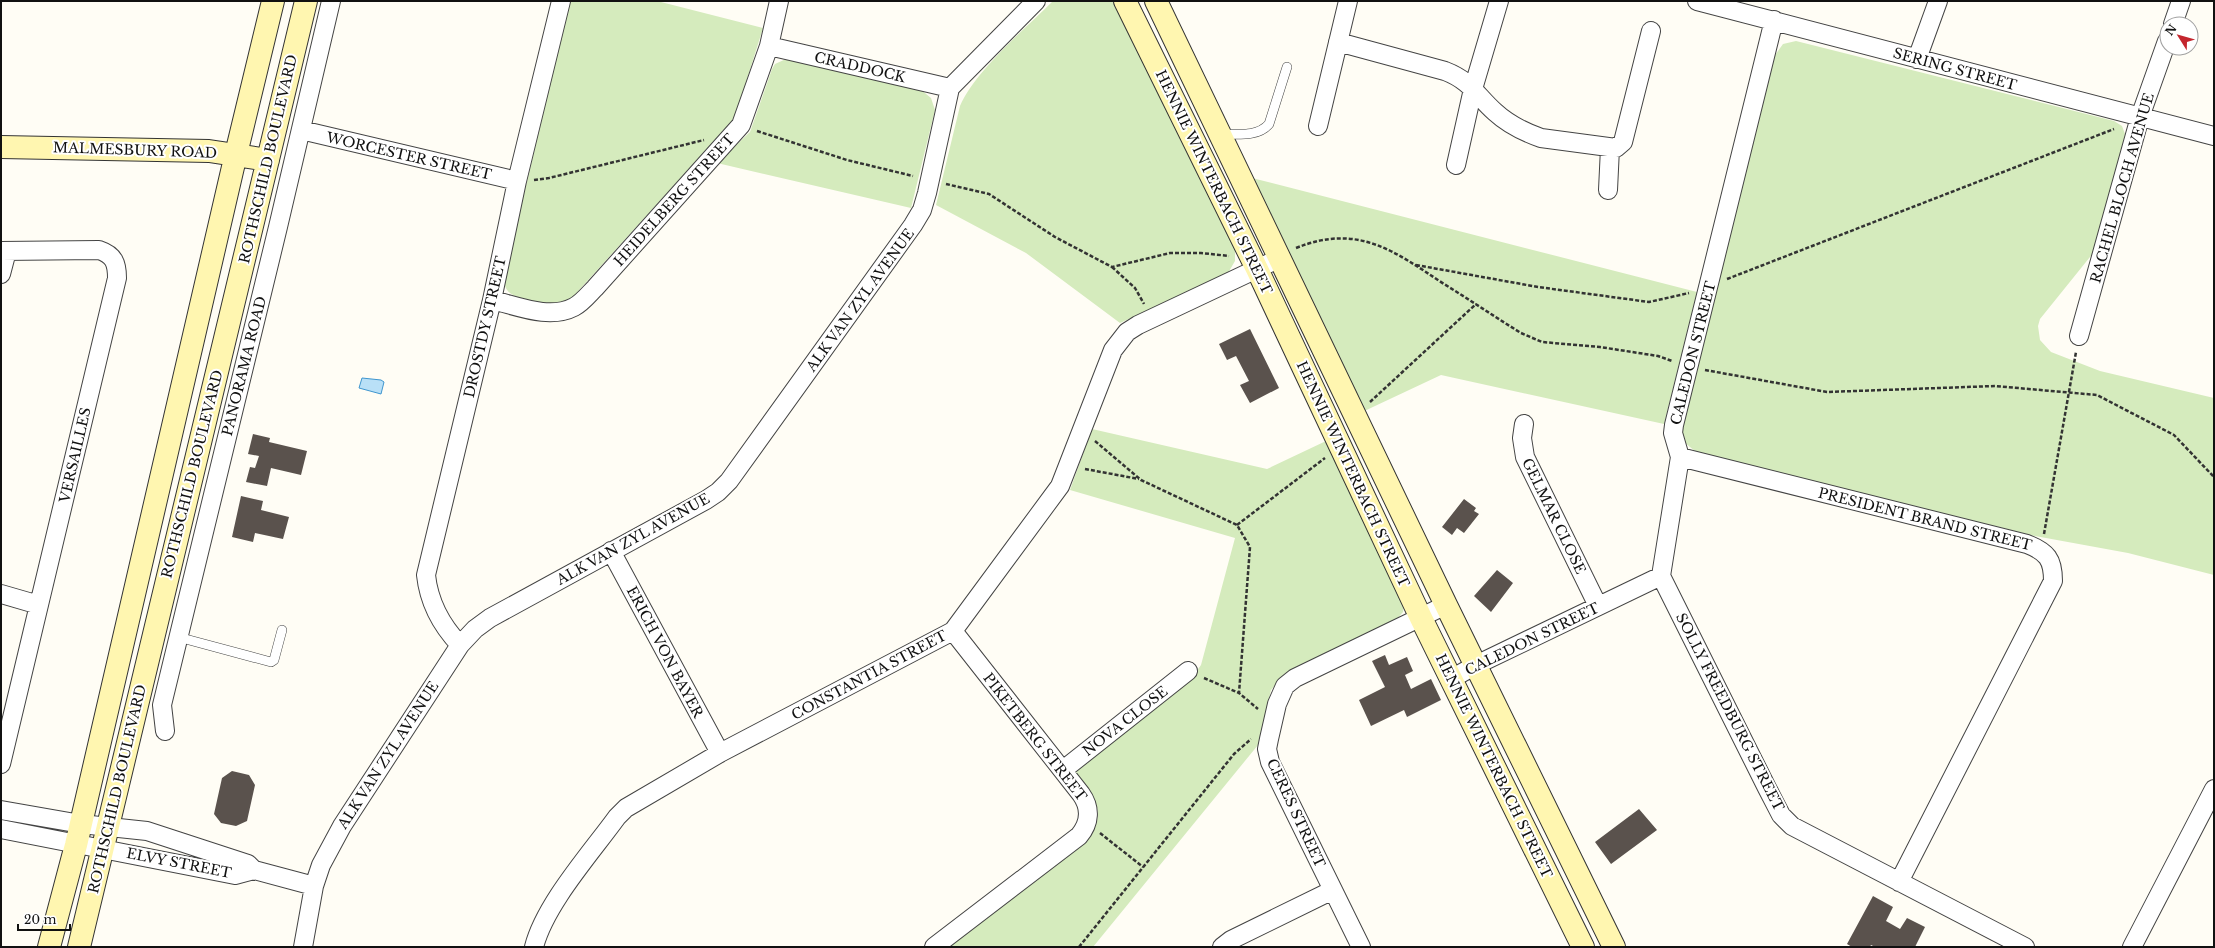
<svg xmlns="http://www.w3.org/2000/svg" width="2215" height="948" viewBox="0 0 2215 948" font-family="'Libre Baskerville',serif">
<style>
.green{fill:#d5ebbd}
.water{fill:#b9e0f7;stroke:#3f96cf}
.building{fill:#5a524d}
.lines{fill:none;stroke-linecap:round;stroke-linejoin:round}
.lane-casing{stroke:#444;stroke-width:10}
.street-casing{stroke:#444;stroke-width:20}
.secondary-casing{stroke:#333;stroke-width:24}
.path{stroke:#333;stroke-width:2.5;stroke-dasharray:4 2;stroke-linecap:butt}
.lane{stroke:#fff;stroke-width:9}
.street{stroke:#fff;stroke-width:18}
.secondary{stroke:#fff6b0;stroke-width:22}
.labels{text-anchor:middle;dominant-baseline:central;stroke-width:4;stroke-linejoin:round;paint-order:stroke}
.street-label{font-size:14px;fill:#111;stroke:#fff}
</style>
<rect width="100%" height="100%" fill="#fffdf5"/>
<path class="green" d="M570,1H657L763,28L735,118L571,299C560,308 520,301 510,293C505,289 504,284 504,278Z
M1053,1H1116L1235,250V261L1228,273L1120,323L1026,253L936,205L960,106C976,70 1024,30 1053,1Z
M1796,41L2114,121L2122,126L2125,134L2099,240L2094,252L2040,319L2038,326L2040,340L2051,352L2100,371L2214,398V575L2128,553L2035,536L1696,452L1684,442L1681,432L1775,55L1783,44Z
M786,59L920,89L931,98L935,110L911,208L717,163L750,132L772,69L775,64Z
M1252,178L1697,292L1664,424L1441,375L1358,414Z
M1092,429L1267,469L1326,441L1404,606L1403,612L1396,620L1283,676L1271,690L1258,745L1093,947H948L1091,835C1107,809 1092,794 1076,773L1079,767L1196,672L1201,665L1235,538L1070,490Z"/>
<path class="water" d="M362,378L381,380L384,382L381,394L359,388Z"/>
<path class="building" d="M1250,329L1279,388L1250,403L1240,385L1249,381L1236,356L1227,360L1219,344Z
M253,434L270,438L269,442L307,451L301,475L271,468L267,486L246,482L250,467L255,468L259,456L248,454Z
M241,496L263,501L261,510L289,517L283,539L255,533L253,542L232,537Z
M1464,499L1476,508L1474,511L1479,514L1464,533L1457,528L1452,535L1442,527Z
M1497,570L1513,583L1491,612L1474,596Z
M1385,655L1389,665L1407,657L1413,671L1405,675L1411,689L1431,679L1441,700L1407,717L1404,710L1371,726L1359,700L1385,687L1372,661Z
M232,771L249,775L255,785L247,821L236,826L221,823L214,814L222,778Z
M1639,809L1657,830L1611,864L1595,842Z
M1873,896L1893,907L1886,921L1900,929L1907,918L1925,927L1915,947H1875L1871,945L1870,947H1852L1847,944Z"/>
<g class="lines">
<g class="lane-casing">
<path id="lane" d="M1221,134C1238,134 1258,137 1269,124L1287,67
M178,637L271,662L274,660L282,630"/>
</g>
<g class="street-casing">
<path id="street" d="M1697,1L2214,136
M2173,24L2181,1
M1338,42L1445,71C1471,81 1476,95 1495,112C1508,124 1524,132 1541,138L1616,148L1623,142L1651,31
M769,46L950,88
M1917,59L1938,1
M1318,126L1348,1
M301,130L517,181
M1456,165L1473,89L1499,1
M1608,190L1610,148
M1,251L99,250C114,255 117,263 117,278L1,764
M1,274L7,251
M492,300C518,306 549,320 574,307C582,303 589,294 595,288L741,125L769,46L779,1
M2079,336L2140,117L2167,41
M1524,424L1522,438L1525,457L1598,606
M1680,457L2027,544C2047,552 2053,559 2053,581L1899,882
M611,551L720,753
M1661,576L1680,457L1673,433L1674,425L1774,20
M1661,576L1767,788L1781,815L1792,826L2025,947
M1,594L39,605
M460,645C441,625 429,603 426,575L492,300L517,181L561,1
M1451,679L1476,665L1661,576
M165,731L162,705L278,227L331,1
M1063,770L1188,671
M1,810L81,824L147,831L248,864L254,870L314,886
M1,829L235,875L254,870
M303,947L314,886L321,865L342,826L460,645L475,629L490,618L706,500L718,492L729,481L913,225L922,210L927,193L950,88L1036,1
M534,947C545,904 591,853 617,817L626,808L720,753L953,631L1060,486L1113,350L1127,332L1138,325L1280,258
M934,947L1079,836C1090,823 1091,808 1081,794L953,631
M1222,947L1231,940L1333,890
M1361,947L1270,762L1267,749L1269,739L1277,704L1285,686L1295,678L1446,605
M2132,947L2214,789"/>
</g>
<g class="secondary-casing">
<path id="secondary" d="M1125,1L1257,269L1421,618L1583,947
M1156,1L1446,605L1614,947
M1,147L209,151L268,160
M49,947L76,845L236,154L273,1
M79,947L306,1"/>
</g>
<path class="path" d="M757,131L847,160L913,176
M534,180L549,178L704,140
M946,184L989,194L1055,237L1112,267L1170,253H1201L1229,256
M1296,248C1358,223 1394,251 1444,284C1470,300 1495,317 1521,333L1542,342L1600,347L1658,356L1672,361
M1416,265L1538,287L1649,302L1689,293
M1112,267L1135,288L1144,304
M1727,279L2114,129
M1705,370L1827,392L1995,386L2097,395L2174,435L2214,477
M1370,402L1476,304
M1095,441L1141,480L1237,525L1250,547L1239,693L1258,709
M1085,469L1139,479
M1237,525L1325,458
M2044,534L2076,352
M1204,678L1239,693
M1100,833L1143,867
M1079,947L1234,754L1251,739"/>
<use href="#lane" class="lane"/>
<use href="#street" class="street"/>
<use href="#secondary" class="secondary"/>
</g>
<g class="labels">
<g class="street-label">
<text transform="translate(860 67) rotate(13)">CRADDOCK</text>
<text transform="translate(1955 69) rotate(15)">SERING STREET</text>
<text transform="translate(135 150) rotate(2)">MALMESBURY ROAD</text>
<text transform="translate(409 156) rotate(13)">WORCESTER STREET</text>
<text transform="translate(268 159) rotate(-77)">ROTHSCHILD BOULEVARD</text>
<text transform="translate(1214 182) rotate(64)">HENNIE WINTERBACH STREET</text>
<text transform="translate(2122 188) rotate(-74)">RACHEL BLOCH AVENUE</text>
<text transform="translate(674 200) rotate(-48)">HEIDELBERG STREET</text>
<text transform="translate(860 300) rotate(-54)">ALK VAN ZYL AVENUE</text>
<text transform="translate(485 327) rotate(-77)">DROSTDY STREET</text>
<text transform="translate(1693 353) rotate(-76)">CALEDON STREET</text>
<text transform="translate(244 366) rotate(-76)">PANORAMA ROAD</text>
<text transform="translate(75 455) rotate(-77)">VERSAILLES</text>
<text transform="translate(192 474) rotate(-76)">ROTHSCHILD BOULEVARD</text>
<text transform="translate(1353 474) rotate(65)">HENNIE WINTERBACH STREET</text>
<text transform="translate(1554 516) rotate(64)">GELMAR CLOSE</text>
<text transform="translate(1925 519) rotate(14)">PRESIDENT BRAND STREET</text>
<text transform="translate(633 539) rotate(-29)">ALK VAN ZYL AVENUE</text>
<text transform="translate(1532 639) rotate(-26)">CALEDON STREET</text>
<text transform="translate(665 652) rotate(62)">ERICH VON BAYER</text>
<text transform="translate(869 675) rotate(-28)">CONSTANTIA STREET</text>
<text transform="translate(1730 712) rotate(63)">SOLLY FREEDBURG STREET</text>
<text transform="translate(1125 721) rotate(-38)">NOVA CLOSE</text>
<text transform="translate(1035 737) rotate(52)">PIKETBERG STREET</text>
<text transform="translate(388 755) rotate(-57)">ALK VAN ZYL AVENUE</text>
<text transform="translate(1494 766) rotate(64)">HENNIE WINTERBACH STREET</text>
<text transform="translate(117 789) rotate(-77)">ROTHSCHILD BOULEVARD</text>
<text transform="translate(1296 813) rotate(65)">CERES STREET</text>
<text transform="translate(179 863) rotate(11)">ELVY STREET</text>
</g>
</g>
<rect width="2215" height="948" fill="none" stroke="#111111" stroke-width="4"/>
<g transform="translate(2179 36) rotate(307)"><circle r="19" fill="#ffffff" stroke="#a0a0a0"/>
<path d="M0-3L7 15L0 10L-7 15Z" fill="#c4262e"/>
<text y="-6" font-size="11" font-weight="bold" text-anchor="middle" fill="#111111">N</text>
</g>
<path d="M18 924v6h52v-6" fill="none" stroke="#111111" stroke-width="2"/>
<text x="24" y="924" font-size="12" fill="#111111" stroke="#ffffff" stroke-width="3" paint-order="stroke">20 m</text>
</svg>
